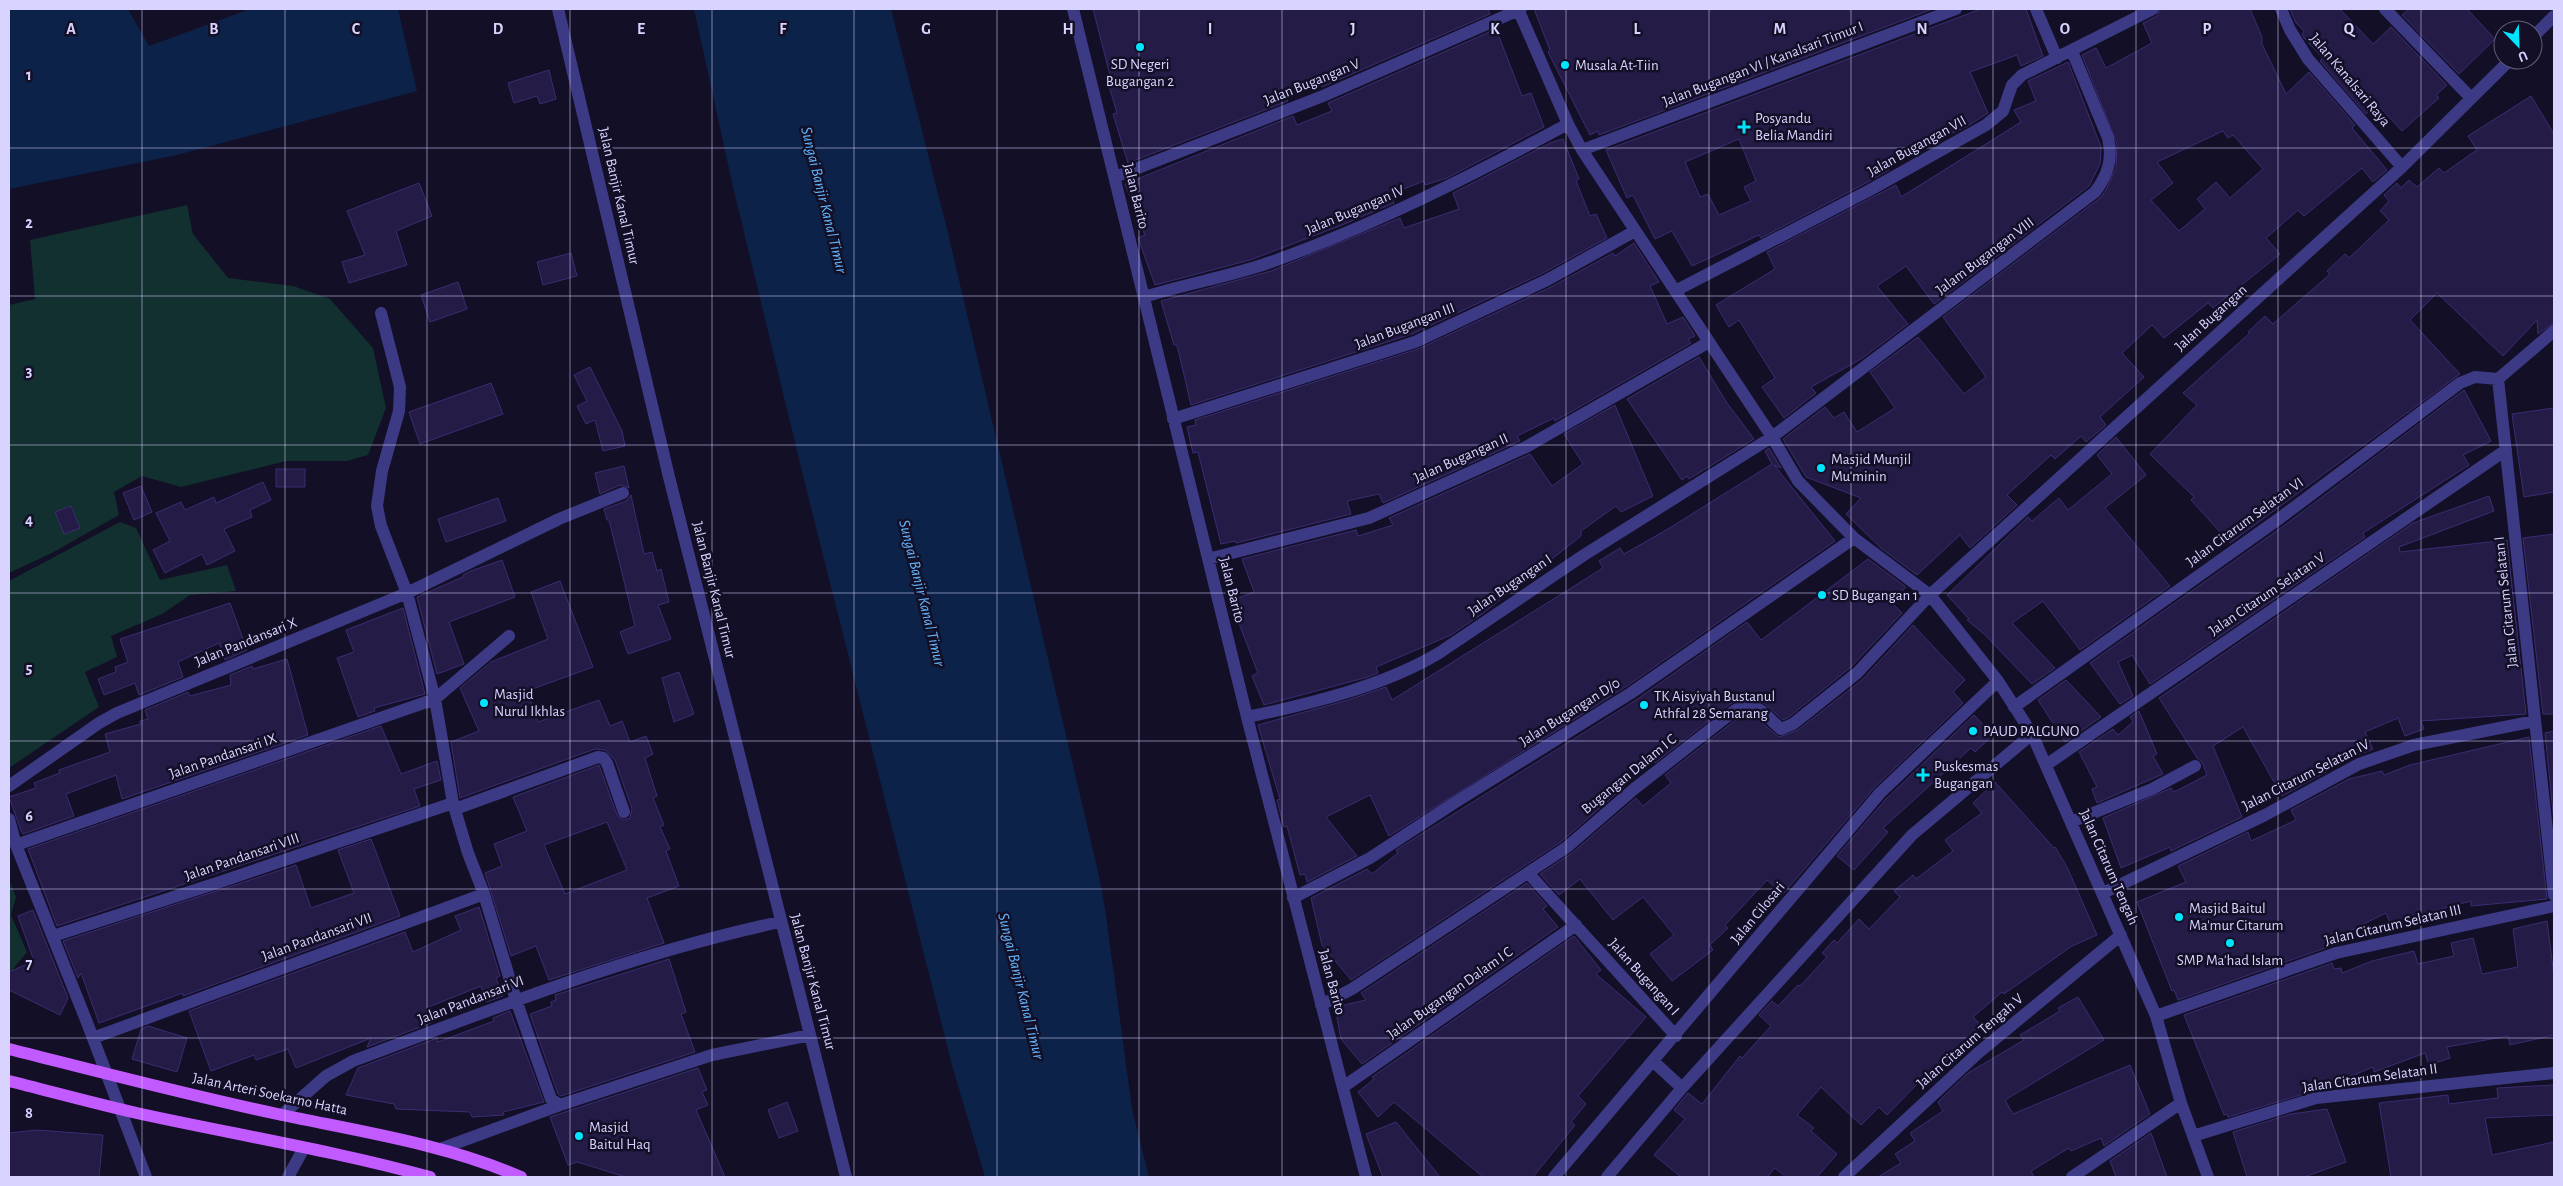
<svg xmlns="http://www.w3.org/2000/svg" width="2563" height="1186" viewBox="0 0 2563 1186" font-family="'Alegreya Sans',sans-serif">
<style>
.green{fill:#12302f}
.water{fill:#0c2248}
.building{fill:#241b47;stroke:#3b2d73;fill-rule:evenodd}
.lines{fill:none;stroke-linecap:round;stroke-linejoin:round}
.minor{stroke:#3d3a85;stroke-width:12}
.major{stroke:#c25bff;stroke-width:12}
.grid{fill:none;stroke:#d9d4ff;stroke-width:1;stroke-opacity:0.55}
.poi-dot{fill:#00e5ff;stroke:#130f26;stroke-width:2}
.labels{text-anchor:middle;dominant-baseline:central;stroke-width:5;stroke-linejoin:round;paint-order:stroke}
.poi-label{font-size:15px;fill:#d9d4ff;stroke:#130f26;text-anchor:start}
.street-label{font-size:15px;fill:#d9d4ff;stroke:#130f26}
.water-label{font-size:16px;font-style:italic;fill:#62b6ff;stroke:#130f26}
.grid-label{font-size:16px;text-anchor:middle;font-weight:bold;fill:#d9d4ff;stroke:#130f26;stroke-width:5;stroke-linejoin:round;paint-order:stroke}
</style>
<rect width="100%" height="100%" fill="#130f26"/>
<path class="green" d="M187,205L193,234L228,278L293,286L330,299L373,348L386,408L368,455L347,461H286L181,487L142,476L114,492L119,515L52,553L9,573V305L35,299L30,240Z
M120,522L136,528L160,580L227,565L236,591L190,595L162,614L111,636L117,657L85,672L99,707L9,768V581Z
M9,879L16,897L11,915L27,952L9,974Z"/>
<path class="water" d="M9,9H128L149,46L250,9H398L417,91L177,155L9,189Z
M694,9H891L948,233L1099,876L1105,908L1132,1109L1149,1177H985L952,1065L807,492L733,187Z"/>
<path class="building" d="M1093,9H1488L1490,14L1322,87L1319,79L1284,92L1288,101L1128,163L1113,114L1117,113L1106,76L1110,75Z
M1534,9H1929L1930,10L1599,135L1598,131L1590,135L1548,52L1550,50Z
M1981,9H2026L2043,56L2021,66L2017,55L1970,72L1988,113L1966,127L1885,163L1889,170L1866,183L1761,238L1759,235L1692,266L1672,231L1655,239L1633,195L1627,198L1606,150ZM1739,139L1756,181L1744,187L1751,201L1719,215L1708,194L1700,197L1685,162Z
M2161,9H2250L2262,37V44L2286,94L2309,72L2355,125L2352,128L2387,170L2373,182L2362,168L2304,216L2298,210L2266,238L2280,254L2213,308L2208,303L2164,338L2152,325L2122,353L2144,377L2100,417L2106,425L2086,442L2081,436L2055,459L2051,455L2007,495L2017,505L1970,548L1960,535L1917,575L1882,549L1846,514L1861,498L1806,477L1783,439L1825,407L1834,418L1844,412L1857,432L1895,408L1870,372L1918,337L1964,394L1986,377L1943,317L2100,198L2106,190L2116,168L2117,144L2082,55L2096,48L2106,68L2152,43L2143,23L2157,16ZM2223,131L2228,138L2233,135L2263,169L2230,198L2216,182L2197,199L2205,209L2179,231L2151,200L2173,183L2157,162Z
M2290,9H2340L2373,44L2391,27L2447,85L2436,95L2439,98L2402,131L2377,104L2366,114L2320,61L2323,58L2304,38L2302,34L2304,31L2296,23Z
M2409,9H2467L2495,39L2459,74L2402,15Z
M1496,29L1522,96L1531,93L1544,127L1447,178L1425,185L1424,181L1391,194L1394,203L1342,225L1250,260L1155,285L1138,238L1145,235L1125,184L1293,116L1297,125L1332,111L1328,103Z
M2068,62L2101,147L2100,164L2089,186L1934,304L1906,266L1877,286L1908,324L1861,359L1811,387L1816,393L1784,418L1762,387L1775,378L1739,320L1729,327L1716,305L1775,269L1767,252L1896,185L1901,197L2021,122L2014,110L2036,101L2028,81Z
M549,70L556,99L540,104L537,96L514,103L508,83Z
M2531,96L2554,134V323L2538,334L2537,320L2503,356L2437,293L2410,320L2460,374L2230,543L2191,500L2194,497L2150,454L2197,405L2183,393L2250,333L2248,332L2265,316L2273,324L2330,274L2327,271L2345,254L2349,258L2389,220L2380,211L2389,201L2384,195L2397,183L2401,188L2409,180L2417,187L2439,168L2444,173L2477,150L2468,136Z
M1563,139L1579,179L1576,181L1590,216L1596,214L1607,238L1543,273L1412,334L1191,405L1177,345H1174L1161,301L1271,271L1400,218L1404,228L1459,209L1453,193L1550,143Z
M419,183L432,216L396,231L407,265L349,283L342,262L365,255L347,211Z
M1634,243L1659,282L1650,286L1667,324L1683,317L1695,336L1688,339L1691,343L1555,421L1554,418L1517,436L1520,441L1383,503L1379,494L1347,501L1351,514L1236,543L1235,541L1221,544L1198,452L1193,453L1187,427L1196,425L1195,420L1418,349L1551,287L1613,253L1615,256Z
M571,253L577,276L543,285L537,262Z
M458,282L467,309L430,322L421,295Z
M1699,357L1727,403L1754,439L1689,479L1687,476L1682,480L1627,399Z
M590,367L622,431L625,446L603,451L595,420L586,424L577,406L587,401L574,375Z
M491,383L503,414L420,444L409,412Z
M2464,390L2491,441L2463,455L2469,465L2363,533L2365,537L2150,684L2132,655L2118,662L2133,696L2120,704L2090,663L2285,525Z
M1615,405L1653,496L1621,512L1616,506L1581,531V536L1482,614L1451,635L1376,667L1378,673L1368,677L1264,705L1252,676L1258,673L1237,618L1240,616L1233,600L1254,592L1242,559L1356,530L1358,536L1393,525L1389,518L1530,454L1552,486L1583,464L1564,434Z
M2554,408V492L2524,497L2512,414Z
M2116,437L2146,475L2105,508L2170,586L2080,650L2043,601L2012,623L2055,668L2032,684L1984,634L1967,620L1969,619L1947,595L2028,517L2032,521L2059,498L2068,510L2112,474L2097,455Z
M1769,448L1781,468L1774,465L1835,541L1627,686L1389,836L1370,795L1326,817L1357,856L1307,882L1305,874L1300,875L1287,826L1284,827L1277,800L1280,799L1258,725L1348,700L1386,687L1392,700L1603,568L1599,561L1620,548L1624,554L1668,529L1772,464L1765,451Z
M624,466L629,488L620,485L600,494L595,473Z
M276,469H305V487H276Z
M263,482L271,500L250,510L252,517L224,529L235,551L207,565L202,554L165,573L153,550L170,541L156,513L181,502L185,510L214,497L216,503Z
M141,486L152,512L134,520L123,493Z
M631,495L644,554L652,552L657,571L661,569L669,602L658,605L671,639L628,654L620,632L635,626L609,520H607L604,509L626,501Z
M2489,496L2494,511L2399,547L2400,552L2507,540L2526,714L2421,721L2424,729L2405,736L2398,718L2365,732L2373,749L2327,768L2328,771L2282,796L2243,727L2213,746L2242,817L2171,851L2170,847L2121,868L2103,818L2171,788L2174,792L2207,775L2202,762L2197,758L2159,698L2413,523Z
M498,498L506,521L446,542L438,519Z
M71,506L80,528L64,534L55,512Z
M2554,534V714H2543L2523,538Z
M1868,559L1906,587L1891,602L1902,613L1851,667L1789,717L1783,720L1765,704L1756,699H1741L1730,704L1655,763L1648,754L1621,780L1626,785L1562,841L1351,980L1322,945L1311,898L1367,869L1372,874L1398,853L1396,850L1636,700L1747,622L1761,640Z
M502,560L515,597L449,622L464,664L437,674L417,597L463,577V575L471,571Z
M560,581L593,667L527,691L538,722L599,700L610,726L622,721L630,742L646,736L653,754L645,758L657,796L653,798L664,825L660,827L670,849L666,851L679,886L647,898L664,943L549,980L536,946L511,956L485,873L502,866L494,844L527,831L513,797L599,765L617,815L623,820L630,818L632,809L615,760L605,750L595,749L460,798L451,742L479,731L460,688L491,662L548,639L531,592ZM607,822L627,870L565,894L544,845Z
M230,603L247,650L225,660L219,643L178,662L183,677L139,695L135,683L104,695L98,679L116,672L115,667L128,662L120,639Z
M403,608L425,694L374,708L375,711L358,717L337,658L354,652L346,630Z
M1913,625L1965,680L1953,692L1963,703L1874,788L1783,894L1767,880L1725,925L1728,928L1710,945L1713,950L1672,981L1650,954L1674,935L1643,897L1613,920L1580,879L1559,895L1540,874L1572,853L1636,798L1643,806L1671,783L1665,775L1738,718L1752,715L1779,737L1798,730L1863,679Z
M287,659L308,735L122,799L116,775L66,794L74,816L23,834L21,831L9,797L36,788L34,783L60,773L59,770L110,752L105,734L141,724L140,721L148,719L145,710L188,692L190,696L231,685L230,675L252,666L253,669Z
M679,672L694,714L674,722L662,678Z
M2066,680L2101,717L2065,742L2038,700Z
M2139,711L2157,754L2153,756L2163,774L2097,803L2092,789L2097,787L2079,752L2113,729L2118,735L2133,722L2130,717Z
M1974,715L1993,735L1975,752L1971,748L1883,828L1888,832L1854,870L1837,856L1886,799Z
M381,726L401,774L437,761L441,780L414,789L420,806L57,926L28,849Z
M2554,731V822L2545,733Z
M2529,737L2547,899L2471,906V901L2390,923L2386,913L2331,940L2333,945L2328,947L2178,1000L2174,990L2172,991L2137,902L2186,882L2178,866L2248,832L2251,841L2296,820L2291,810L2349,779L2382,771L2384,775L2410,765Z
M1995,782L2054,848L2055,847L2067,867L2097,935L2072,946L2004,994L2002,992L1973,1017L1981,1025L1926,1083L1923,1078L1887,1115L1879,1107L1861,1125L1821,1087L1797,1115L1814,1128L1811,1131L1837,1154L1817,1177H1786L1775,1168L1767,1177H1681L1654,1155L1685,1119L1674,1110L1688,1093L1702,1104L1740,1056L1742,1058L1771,1026L1759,1015L1772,1001L1778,1006L1798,985L1800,986L1827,957L1822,953L1834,940L1837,943L1859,919L1869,929L1900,897L1894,891L1913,875L1916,879L1953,851L1945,840L1982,813L1973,803Z
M371,839L400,916L183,996V993L99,1023L81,973L78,978L63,941L296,865L311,908L354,893L338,850Z
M1527,883L1547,906L1543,909L1558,927L1362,1064L1341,1039L1335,1007L1366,1000L1361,993Z
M479,907L500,976L496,978L503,996L487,1002L481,986L426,1008L431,1023L367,1047L371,1038L296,1068L288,1049L256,1060L254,1055L211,1071L189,1011L405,932L413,952L461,930L455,916Z
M33,910L68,998L60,1015L9,990V972L34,961L18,916Z
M2547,921L2554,976V1035L2510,1045L2508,1036L2447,1047L2450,1058L2429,1065L2425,1053L2374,1072L2373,1067L2320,1089L2228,1117L2227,1114L2224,1115L2184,1015L2332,963L2334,969L2341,968L2342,973L2372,961L2414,951L2418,964L2454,956L2451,943L2473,938L2482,974L2518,967L2513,929Z
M1574,936L1601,970L1596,974L1646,1017L1578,1096L1586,1104L1571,1122L1575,1125L1533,1177H1483L1394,1102L1378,1117L1358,1092L1374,1079L1372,1077Z
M669,959L686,1012L681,1014L695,1052L561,1096L558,1094L530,1014L552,1006L551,1002L556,1000L555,995Z
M2078,997L2104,1040L2005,1100L2013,1114L2130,1065L2150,1114L2104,1146L2101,1138L2071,1151L2069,1148L2031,1171L2034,1177H1878L1901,1163L1895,1154L1915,1141L1910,1133L1943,1111L1938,1102L1968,1073L2024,1040L2020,1035L2060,1011L2058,1008Z
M510,1011L544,1102L503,1112L504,1115L472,1117L470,1112L396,1109L394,1104L346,1095L358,1068L437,1038L438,1042L494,1021L493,1018Z
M148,1026L187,1038L177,1072L132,1059L141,1029Z
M698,1068L707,1090L702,1092L708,1105L696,1110L725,1177H626L577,1162L568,1165L550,1117Z
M2554,1085V1115L2485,1118L2492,1155L2554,1142V1177H2391L2379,1103L2448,1095L2449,1104L2498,1098L2497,1088Z
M787,1102L798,1131L779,1138L768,1110Z
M2327,1109L2346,1162L2304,1177H2247L2233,1132L2291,1114Z
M1396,1122L1440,1177H1383L1366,1134Z
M37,1130L103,1135L99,1177H9V1133Z
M2151,1133L2167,1177H2116L2110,1161Z"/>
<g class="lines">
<path class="minor" d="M558,9L669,477L846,1177
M1073,9L1247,717L1366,1177
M1518,9L1568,124L1582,150L1772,437L1798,481L1854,538L1930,595L1998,681L2032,734L2156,1016L2181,1103L2208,1177
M2036,9L2057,58
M2281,9L2290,30L2308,59L2402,167
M2385,9L2471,98
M2533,37L2554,16
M1582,150L1956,9
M1115,177L1323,96L1521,9
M1675,291L1870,190L1986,125L2003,111L2012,85L2022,75L2153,9
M1144,297C1185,284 1228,277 1268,263C1373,226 1471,176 1568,124
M381,313L400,387L399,411L382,471L377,506L381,526L407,593L435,699L453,803L468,853L484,894L516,1000L551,1099L560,1105
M2554,331L2498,379L2554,895
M1173,419L1415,342L1547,280L1635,231
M1208,559L1369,518L1526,447L1709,342
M2014,707L2280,518L2460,383L2475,377L2498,379
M1247,717C1310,704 1384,686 1439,653L1584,555L1772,437L2095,192C2108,175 2113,159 2108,138L2072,51
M2046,765L2506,450
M9,786L99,723L117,713L407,593L559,519L623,493
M455,809L598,757L603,758L607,763L624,812
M9,819L16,845L86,1020L146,1177
M2071,822L2152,789L2195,766
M16,845L435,699L509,636
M1529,874L1676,1036
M2103,893L2265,815L2359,764L2414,745L2535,721
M1293,898L1370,858L1454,803L1631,693L1854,538
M53,936L217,883L453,803
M1321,1005L1352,989L1567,847L1634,789L1734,711C1757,697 1765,716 1781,729L1793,724L1857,673L1930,595L2402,167L2510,60
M2156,1016L2336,953L2554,906
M93,1038L484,894
M1654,1062L1682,1088
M1343,1087L1576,925
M282,1115L326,1076L353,1061C493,1009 633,953 780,922
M2193,1136L2316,1098L2554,1073
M440,1149L560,1105L712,1055L810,1035
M288,1177L304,1148
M1554,1177L1880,793L1998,681
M1607,1177L1682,1088L1912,835L2032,734
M1844,1177L1978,1053L2121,935
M2072,1177L2181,1103"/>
<path class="major" d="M9,1049C100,1072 191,1096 282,1115C363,1132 444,1144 521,1177
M9,1081C53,1092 97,1104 141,1114C238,1135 335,1151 430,1177"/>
</g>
<path class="grid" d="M142,9V1177M285,9V1177M427,9V1177M570,9V1177M712,9V1177M854,9V1177M997,9V1177M1139,9V1177M1282,9V1177M1424,9V1177M1566,9V1177M1709,9V1177M1851,9V1177M1993,9V1177M2136,9V1177M2278,9V1177M2421,9V1177M9,148H2554M9,296H2554M9,445H2554M9,593H2554M9,741H2554M9,889H2554M9,1038H2554"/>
<g class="poi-dot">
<circle cx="1140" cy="47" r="5"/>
<circle cx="1565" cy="65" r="5"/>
<path d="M1741.5 119.5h5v5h5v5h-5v5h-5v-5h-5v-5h5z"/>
<circle cx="1821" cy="468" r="5"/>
<circle cx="1822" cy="595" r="5"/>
<circle cx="484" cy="703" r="5"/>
<circle cx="1644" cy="705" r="5"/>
<circle cx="1973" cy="731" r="5"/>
<path d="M1920.5 767.5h5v5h5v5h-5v5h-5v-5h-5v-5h5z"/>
<circle cx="2179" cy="917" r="5"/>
<circle cx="2230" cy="943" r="5"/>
<circle cx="579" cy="1136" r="5"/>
</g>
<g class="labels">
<g class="poi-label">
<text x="1140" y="64" text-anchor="middle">SD Negeri<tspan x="1140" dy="17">Bugangan 2</tspan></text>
<text x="1575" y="65">Musala At-Tiin</text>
<text x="1755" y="118">Posyandu<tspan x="1755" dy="17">Belia Mandiri</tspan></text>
<text x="1831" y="459">Masjid Munjil<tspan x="1831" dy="17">Mu'minin</tspan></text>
<text x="1832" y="595">SD Bugangan 1</text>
<text x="494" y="694">Masjid<tspan x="494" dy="17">Nurul Ikhlas</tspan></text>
<text x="1654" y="696">TK Aisyiyah Bustanul<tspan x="1654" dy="17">Athfal 28 Semarang</tspan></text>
<text x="1983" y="731">PAUD PALGUNO</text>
<text x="1934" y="766">Puskesmas<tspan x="1934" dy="17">Bugangan</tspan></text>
<text x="2189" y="908">Masjid Baitul<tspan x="2189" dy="17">Ma'mur Citarum</tspan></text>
<text x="2230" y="960" text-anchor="middle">SMP Ma'had Islam</text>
<text x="589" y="1127">Masjid<tspan x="589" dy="17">Baitul Haq</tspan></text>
</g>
<g class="street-label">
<text transform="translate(1763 64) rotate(-21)">Jalan Bugangan VI / Kanalsari Timur I</text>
<text transform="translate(2350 80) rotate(50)">Jalan Kanalsari Raya</text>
<text transform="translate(1312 82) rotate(-22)">Jalan Bugangan V</text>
<text transform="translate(1917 146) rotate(-29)">Jalan Bugangan VII</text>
<text transform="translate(619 196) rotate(77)">Jalan Banjir Kanal Timur</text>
<text transform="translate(1136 196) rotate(76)">Jalan Barito</text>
<text transform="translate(1355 210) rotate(-23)">Jalan Bugangan IV</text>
<text transform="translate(1985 256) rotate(-37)">Jalam Bugangan VIII</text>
<text transform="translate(2211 318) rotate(-42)">Jalan Bugangan</text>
<text transform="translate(1405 326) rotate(-21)">Jalan Bugangan III</text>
<text transform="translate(1461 458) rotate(-24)">Jalan Bugangan II</text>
<text transform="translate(2245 522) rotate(-36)">Jalan Citarum Selatan VI</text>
<text transform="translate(1510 585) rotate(-34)">Jalan Bugangan I</text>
<text transform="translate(714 590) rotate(76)">Jalan Banjir Kanal Timur</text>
<text transform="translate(1232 590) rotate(76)">Jalan Barito</text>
<text transform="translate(2267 594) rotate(-34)">Jalan Citarum Selatan V</text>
<text transform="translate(2506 602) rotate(-96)">Jalan Citarum Selatan I</text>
<text transform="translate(246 642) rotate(-22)">Jalan Pandansari X</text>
<text transform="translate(1570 712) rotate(-32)">Jalan Bugangan D/0</text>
<text transform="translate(223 756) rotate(-19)">Jalan Pandansari IX</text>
<text transform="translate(1629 774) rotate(-39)">Bugangan Dalam I C</text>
<text transform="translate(2306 775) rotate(-27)">Jalan Citarum Selatan IV</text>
<text transform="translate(242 857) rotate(-19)">Jalan Pandansari VIII</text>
<text transform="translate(2109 867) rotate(66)">Jalan Citarum Tengah</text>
<text transform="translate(1758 913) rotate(-50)">Jalan Cilosari</text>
<text transform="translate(2393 925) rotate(-13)">Jalan Citarum Selatan III</text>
<text transform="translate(317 937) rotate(-20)">Jalan Pandansari VII</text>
<text transform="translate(1644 977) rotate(48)">Jalan Bugangan I</text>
<text transform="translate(813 982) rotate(75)">Jalan Banjir Kanal Timur</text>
<text transform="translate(1332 982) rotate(75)">Jalan Barito</text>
<text transform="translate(1450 993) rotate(-35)">Jalan Bugangan Dalam I C</text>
<text transform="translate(471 1000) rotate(-21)">Jalan Pandansari VI</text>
<text transform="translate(1970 1041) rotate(-41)">Jalan Citarum Tengah V</text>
<text transform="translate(2370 1078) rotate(-8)">Jalan Citarum Selatan II</text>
<text transform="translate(270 1094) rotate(12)">Jalan Arteri Soekarno Hatta</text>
</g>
<g class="water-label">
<text transform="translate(824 200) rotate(76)">Sungai Banjir Kanal Timur</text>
<text transform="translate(922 593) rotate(76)">Sungai Banjir Kanal Timur</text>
<text transform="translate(1021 986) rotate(76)">Sungai Banjir Kanal Timur</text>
</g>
</g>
<g class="grid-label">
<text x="71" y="34">A</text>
<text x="214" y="34">B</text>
<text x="356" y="34">C</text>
<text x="498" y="34">D</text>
<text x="641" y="34">E</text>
<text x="783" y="34">F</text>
<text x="926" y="34">G</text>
<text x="1068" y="34">H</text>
<text x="1210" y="34">I</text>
<text x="1353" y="34">J</text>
<text x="1495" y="34">K</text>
<text x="1637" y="34">L</text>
<text x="1780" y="34">M</text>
<text x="1922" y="34">N</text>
<text x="2065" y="34">O</text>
<text x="2207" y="34">P</text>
<text x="2349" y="34">Q</text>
<text x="29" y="80">1</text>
<text x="29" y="228">2</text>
<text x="29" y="376">3</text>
<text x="29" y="525">4</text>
<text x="29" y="673">5</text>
<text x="29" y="821">6</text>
<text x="29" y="969">7</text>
<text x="29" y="1118">8</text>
</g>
<rect width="2563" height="1186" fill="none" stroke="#d9d4ff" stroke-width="20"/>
<g transform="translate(2518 45) rotate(157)"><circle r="24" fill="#130f26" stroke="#625e7d"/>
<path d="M0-4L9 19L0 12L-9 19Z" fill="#00e5ff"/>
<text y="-8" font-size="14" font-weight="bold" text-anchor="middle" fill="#d9d4ff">U</text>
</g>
</svg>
